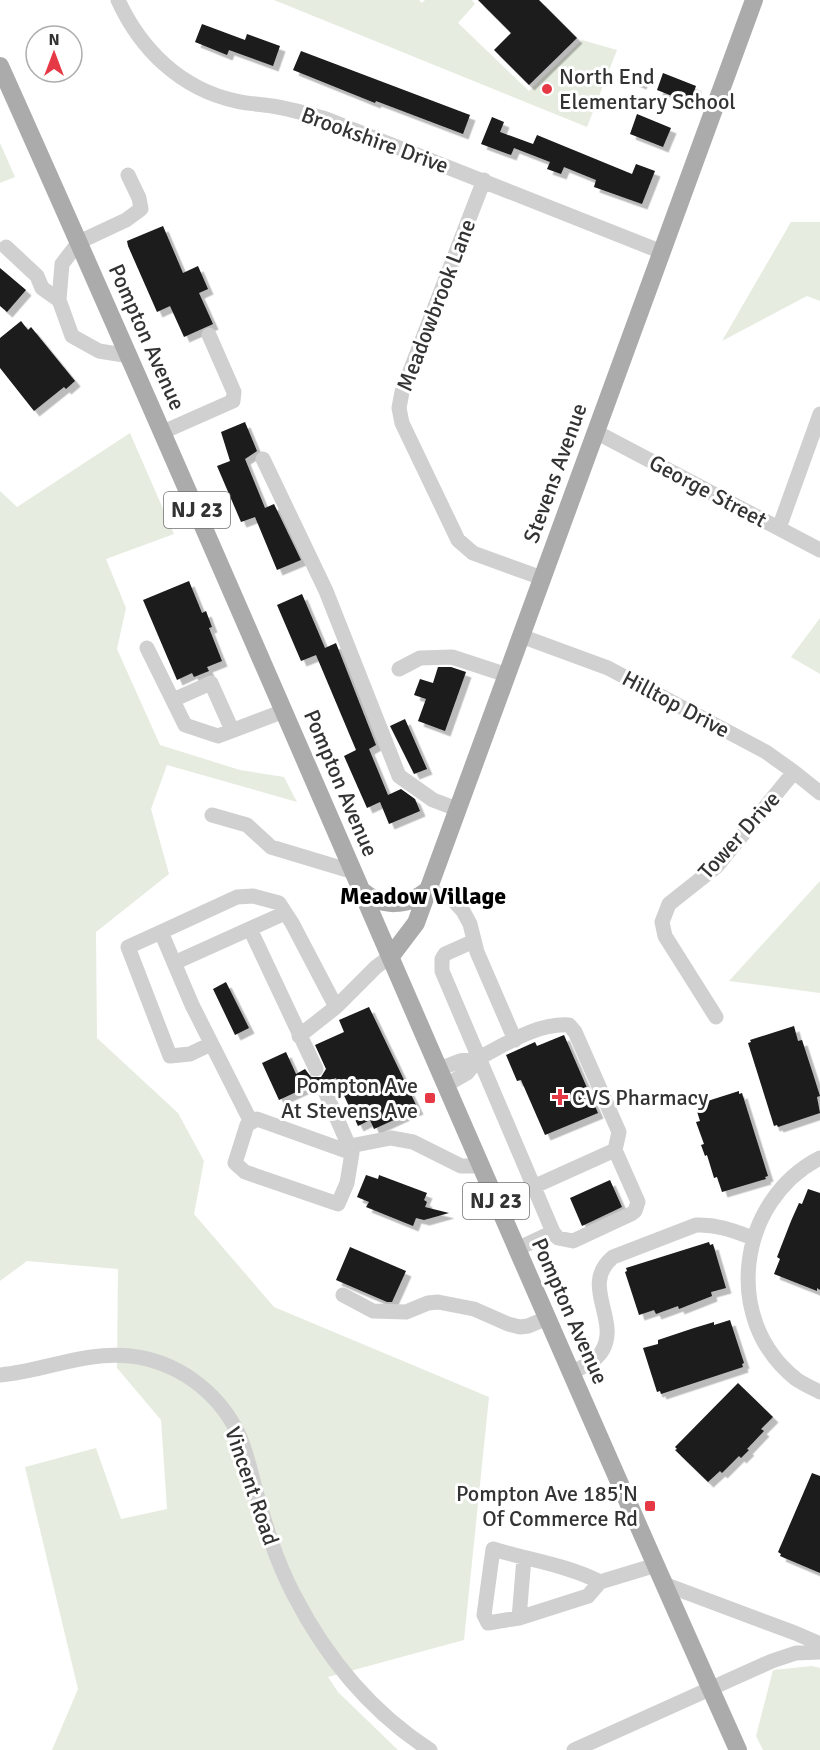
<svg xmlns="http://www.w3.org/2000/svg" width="820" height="1750" viewBox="0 0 820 1750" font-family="Signika,sans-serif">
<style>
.green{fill:#e6ecdf}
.building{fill:#1a1a1a;filter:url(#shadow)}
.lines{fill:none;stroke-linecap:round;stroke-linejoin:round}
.minor{stroke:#d0d0d0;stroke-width:15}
.major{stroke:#ababab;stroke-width:18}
.poi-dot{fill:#e63946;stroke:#fff;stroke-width:2}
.labels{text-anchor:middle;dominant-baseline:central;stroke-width:6;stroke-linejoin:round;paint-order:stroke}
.shield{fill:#fff;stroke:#707070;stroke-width:1.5}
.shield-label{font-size:21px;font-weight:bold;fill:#333}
.poi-label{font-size:22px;fill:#333;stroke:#fff;text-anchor:start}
.street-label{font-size:22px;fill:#333;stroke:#fff}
.neighbourhood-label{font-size:24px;font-weight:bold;fill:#000;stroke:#fff}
</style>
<defs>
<filter id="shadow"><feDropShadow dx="5.5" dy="5.5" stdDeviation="0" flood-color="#0004"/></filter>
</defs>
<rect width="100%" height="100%" fill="#fff"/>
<path class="green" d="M274,0H419L422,3L425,0H472L475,4L458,23L529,91L582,40L617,50L587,127Z
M0,143L15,177L0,183Z
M791,222H820V301L807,296L722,341Z
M130,433L174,534L106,559L126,608L117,649L160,745L240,770L284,777L297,802L167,765L151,809L169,874L96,932L97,1038L178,1113L204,1161L194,1214L274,1307L489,1397L464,1640L328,1677L338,1692L398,1750H52L78,1689L25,1467L96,1448L121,1519L167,1509L161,1420L117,1368L118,1269L27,1261L0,1281V491L17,507Z
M820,618V674L791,657Z
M820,881V993L729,981Z
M812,1666L820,1668V1750H763L756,1736L773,1670Z"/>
<path class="building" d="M478,0H539L577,38L529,85L494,50L511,33Z
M202,24L245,40L247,34L280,46L273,66L229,50L227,55L195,42Z
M301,51L470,115L463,134L376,101L375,103L293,70Z
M635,71L644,75L641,84L631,80Z
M663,73L696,86L690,103L657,90Z
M637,114L671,128L663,147L630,134Z
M492,117L504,122L500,132L533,144L537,135L632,174L636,164L655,171L642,204L594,187L596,180L564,167L561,174L547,169L550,162L514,148L511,155L481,144Z
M163,226L183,273L198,266L208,289L199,293L213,324L184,337L170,306L157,312L128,246L127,241Z
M0,268L26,290L7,312L0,306Z
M21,321L28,330L31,327L75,381L66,389L64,387L34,411L0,368V338Z
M245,422L257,451L245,459L265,508L274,504L301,560L277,570L255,517L241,522L217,466L230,461L221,432Z
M189,581L202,613L206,611L212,627L209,628L222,661L207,667L209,671L194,677L192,673L177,680L143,600Z
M302,594L325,648L336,643L376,745L369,749L388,795L401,789L415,799L420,811L389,824L380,802L367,808L344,756L356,750L316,655L301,661L277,605Z
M438,667H451L466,672L445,731L418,721L426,699L414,695L420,679L433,683Z
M405,719L427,769L414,774L390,726Z
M226,982L249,1028L235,1035L213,989Z
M369,1007L418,1109L374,1129L370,1120L358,1126L336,1078L329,1081L321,1080L314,1088L308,1090L307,1087L279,1100L262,1063L286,1052L296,1074L305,1069L311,1077H321L326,1069L315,1045L344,1032L339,1020Z
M794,1026L798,1041L802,1040L814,1077L820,1096L817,1097L820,1113L778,1127L777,1125L774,1126L748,1043L751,1042L750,1040Z
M564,1035L598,1113L545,1135L521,1080L517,1081L506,1055L535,1042L537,1046Z
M739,1091V1094L742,1093L768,1176L765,1177L766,1179L722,1192L717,1177L714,1178L707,1155L705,1156L701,1145L704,1144L696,1122L700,1121L695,1105Z
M366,1175L378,1179L379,1175L427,1193L424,1200L427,1202L425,1207L449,1213L424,1220L416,1218L413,1226L366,1207L369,1202L357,1197Z
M610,1180L622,1207L582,1226L570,1198Z
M808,1189L820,1193V1290L817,1288V1291L774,1274L780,1259L777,1257L791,1221L799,1203L802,1204Z
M709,1242L710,1245L713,1244L726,1288L711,1292L712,1296L679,1309L678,1306L656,1314L654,1310L639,1315L625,1272L627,1271L626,1268Z
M350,1247L406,1271L392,1302H387L336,1280Z
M730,1320L744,1363L742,1364L743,1367L661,1394L660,1391L657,1392L643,1348L658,1344V1340L694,1328L714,1322V1325Z
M738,1383L773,1417L761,1429L764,1431L747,1449L749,1450L741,1458L739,1456L722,1473L720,1471L708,1482L675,1450L677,1449L675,1447Z
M812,1473L820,1476V1573L780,1556L781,1554L778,1552Z"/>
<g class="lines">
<path class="minor" d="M118,0C141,50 181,89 236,101C248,104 260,104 272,106C291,109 308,114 326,119L662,252
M128,175L139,198L141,209L126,220L79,242L62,264L59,300L72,336L99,351L130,356
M484,180L402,392L399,408L402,423L458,540L473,553L542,578
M6,247L37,276L42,288L59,300
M163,432L233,401L234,392L209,335
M596,432L820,550
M263,459L326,591L399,776L433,800L457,809
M779,528L820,414
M521,636L608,668L766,752L794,772L820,793
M147,648L185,725L218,736L284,711
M399,669L420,658L452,657L507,675
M173,700L211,683L232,730
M212,815L247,825L271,847L354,872
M428,890L452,899L463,911L470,924L477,952L515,1040
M250,929L316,1069
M161,932L128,947L170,1056L190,1054L211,1044
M474,941L445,954L442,959V971L553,1232L558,1238L573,1241L631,1214L635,1211L638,1202L615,1150L619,1132L575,1032L569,1025C537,1023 506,1044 479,1058
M174,963L285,913
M716,1017L665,936L662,922L669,904L717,866L794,772
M299,1036L336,1007L376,967L391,956
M439,1069L460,1061L479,1058L467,1073L446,1085
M324,1089L352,1153L347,1183L338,1204L245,1172L235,1163L247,1125L257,1119L352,1153
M251,1122L192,1005L161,932L237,897L253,896L279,903L292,923L336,1007
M350,1146L391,1138L413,1142L461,1166H481
M820,1158C738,1200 721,1320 796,1379C803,1384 812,1388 820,1392
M533,1187L615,1150
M517,1249L553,1232
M343,1295L373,1311L406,1312L428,1303L438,1302L474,1309L508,1324L520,1327L528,1326L547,1318
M571,1373C582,1367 596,1361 602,1351C621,1320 579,1285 613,1257L696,1225C717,1224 734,1231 753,1238
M0,1375C44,1371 85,1351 130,1356C176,1361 216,1390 237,1431C246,1449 250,1469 255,1488C265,1524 276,1561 294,1595C326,1657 371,1712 430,1750
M524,1558L519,1618L588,1596L600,1582L656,1565
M664,1584L795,1633L820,1644
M519,1618L488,1623L484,1615L493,1549C529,1560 567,1565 600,1582
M574,1750L772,1661L796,1653L820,1652"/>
<path class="major" d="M0,66C251,625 487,1191 738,1750
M361,890C382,908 407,907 428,890
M391,956L416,923L754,0"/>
</g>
<g class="poi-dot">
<circle cx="547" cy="89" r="6"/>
<path d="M557 1088h6v6h6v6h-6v6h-6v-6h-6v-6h6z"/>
<rect x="424" y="1092" width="12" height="12" rx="3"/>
<rect x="644" y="1500" width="12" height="12" rx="3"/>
</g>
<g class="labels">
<g class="shield">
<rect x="164" y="492" width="66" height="36" rx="4.5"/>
<rect x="463" y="1183" width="66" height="36" rx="4.5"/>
</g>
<g class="shield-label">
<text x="197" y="510">NJ 23</text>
<text x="496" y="1201">NJ 23</text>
</g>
<g class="poi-label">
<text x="559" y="76">North End<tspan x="559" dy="25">Elementary School</tspan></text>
<text x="418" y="1085" text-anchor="end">Pompton Ave<tspan x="418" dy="25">At Stevens Ave</tspan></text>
<text x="572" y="1097">CVS Pharmacy</text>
<text x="638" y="1493" text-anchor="end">Pompton Ave 185'N<tspan x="638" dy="25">Of Commerce Rd</tspan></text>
</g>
<g class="street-label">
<text transform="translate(375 140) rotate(20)">Brookshire Drive</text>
<text transform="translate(436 305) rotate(-69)">Meadowbrook Lane</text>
<text transform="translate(147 337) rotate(66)">Pompton Avenue</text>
<text transform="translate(555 473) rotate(-70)">Stevens Avenue</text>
<text transform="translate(708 491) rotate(28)">George Street</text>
<text transform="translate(676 704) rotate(28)">Hilltop Drive</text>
<text transform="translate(341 783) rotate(67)">Pompton Avenue</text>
<text transform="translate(739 835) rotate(-48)">Tower Drive</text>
<text transform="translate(570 1311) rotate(66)">Pompton Avenue</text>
<text transform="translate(252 1486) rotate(71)">Vincent Road</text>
</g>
<g class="neighbourhood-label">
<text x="423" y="896">Meadow Village</text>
</g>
</g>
<g transform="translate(54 54)"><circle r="28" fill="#ffffff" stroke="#adadad" stroke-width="1.5"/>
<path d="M0-4.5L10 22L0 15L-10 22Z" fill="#e63946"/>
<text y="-9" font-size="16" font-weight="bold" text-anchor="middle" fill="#333333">N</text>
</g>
</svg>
